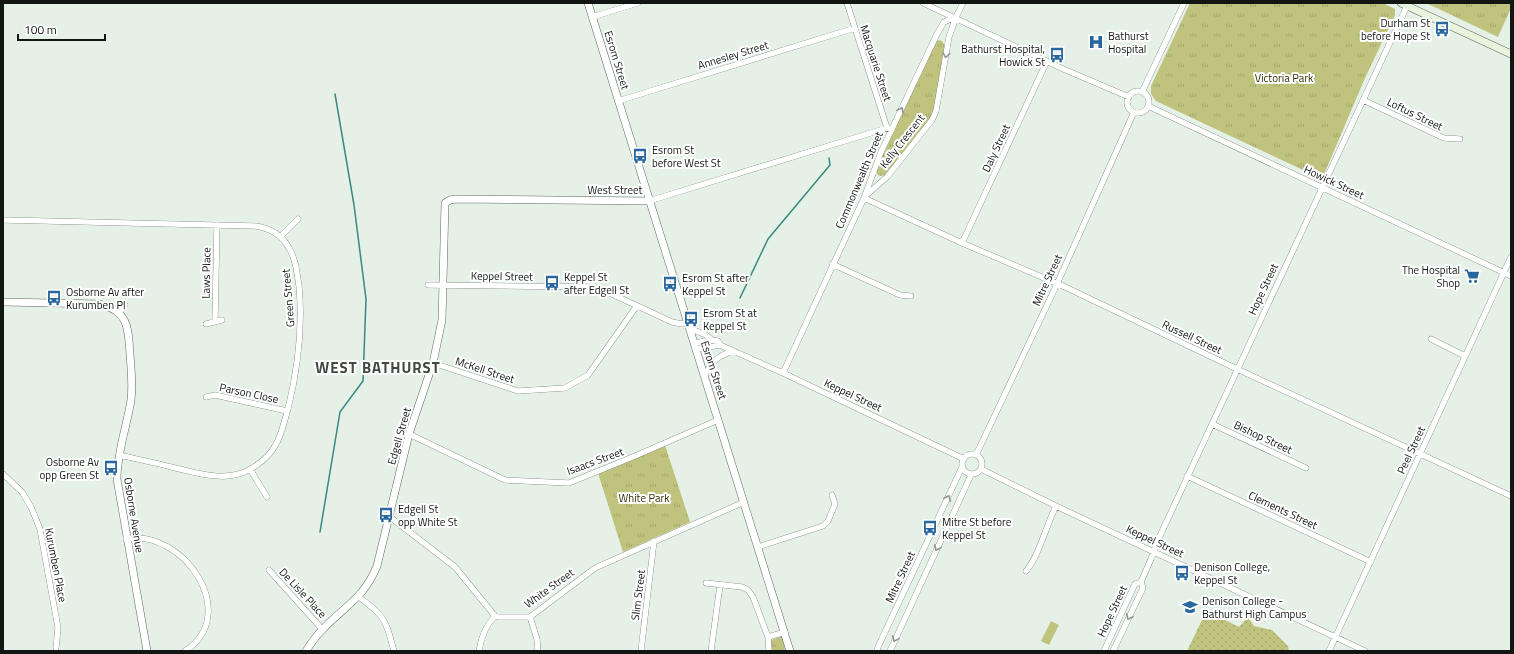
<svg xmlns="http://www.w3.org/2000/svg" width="1514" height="654" viewBox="0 0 1514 654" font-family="'Titillium Web',sans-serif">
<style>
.grass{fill:url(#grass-dots)}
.park{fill:url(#park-tufts)}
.pitch{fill:#c0c37e}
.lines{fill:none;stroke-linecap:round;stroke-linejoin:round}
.stream{stroke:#3a8882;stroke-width:1.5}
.minor-casing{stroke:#5e6960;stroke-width:6}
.tertiary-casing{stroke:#5e6960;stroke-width:8}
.secondary-casing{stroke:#5e6960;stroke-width:8}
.minor{stroke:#fff;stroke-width:5.5}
.tertiary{stroke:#fff;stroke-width:7}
.secondary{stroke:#e9f4de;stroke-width:7}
.oneway{stroke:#949695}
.labels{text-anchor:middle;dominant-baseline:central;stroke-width:4;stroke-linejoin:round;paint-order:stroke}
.poi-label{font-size:11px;fill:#121613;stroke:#fff;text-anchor:start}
.street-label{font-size:11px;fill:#121613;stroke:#fff}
.park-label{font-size:11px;fill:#313205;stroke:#fff}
.district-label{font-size:15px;font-weight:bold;letter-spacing:1px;fill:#404a41;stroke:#fff}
</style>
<defs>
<pattern id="grass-dots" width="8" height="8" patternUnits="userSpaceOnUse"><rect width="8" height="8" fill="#c0c37e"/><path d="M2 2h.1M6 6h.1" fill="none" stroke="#a4a76c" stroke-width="1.8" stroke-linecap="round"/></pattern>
<pattern id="park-tufts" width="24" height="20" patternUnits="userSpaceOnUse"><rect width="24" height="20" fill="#c0c37e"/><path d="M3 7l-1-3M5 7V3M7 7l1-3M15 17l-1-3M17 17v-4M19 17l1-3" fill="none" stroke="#a4a76c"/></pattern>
</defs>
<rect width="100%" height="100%" fill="#e5f1e7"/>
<path class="grass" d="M1248,617L1254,626L1272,630L1288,646L1289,651H1187L1202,620L1223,619L1239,627Z"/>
<path class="park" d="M1190,3H1383L1395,9V15L1365,78L1322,179L1156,101L1151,94V86Z
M1426,3H1511V8L1498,37Z
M938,40L942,41L945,46L934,108L931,118L925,126L885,175L880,176L877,174V168L935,42Z
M665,445L690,522L623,552L598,473Z
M783,636L785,651H771L768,641Z"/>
<path class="pitch" d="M1051,621L1059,625L1049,645L1041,641Z"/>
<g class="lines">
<path class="stream" d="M740,298L768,239L830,165L829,158
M320,532L340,412L363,381L366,299L354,205L335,94"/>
<g class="minor-casing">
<path id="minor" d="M847,3L887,128
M923,3L1061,68L1129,97
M592,17L638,3
M1127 102a11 11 0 1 1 22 0a11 11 0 1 1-22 0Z
M1142,92L1184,3
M1363,100L1444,138L1460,139
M618,101L855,28
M1148,106L1511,276
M864,197L887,177L932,120L936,111L949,37L956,17L963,3
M864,198L962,243L1063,286L1237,369L1511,496
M649,201L887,128L892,130
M3,220L255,226C270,228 282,235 289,248C296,260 297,273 299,286C303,328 298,368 288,409C284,421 282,435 275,446C267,460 250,472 234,475C215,479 194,472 175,468C156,463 137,459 119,455
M280,237L298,219
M962,243L1047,61
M832,264L900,295L911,296
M428,285L593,287L601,289L672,322L682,324L687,323
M119,313L125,305
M215,320L217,225
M206,324L222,320
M689,328L706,335L712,340
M1431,339L1465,356
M694,343L712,340L718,341L720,345L783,373L964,459
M696,349L720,345
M433,363L518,391L565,388L588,375L636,307
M783,373L864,198L881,152L937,34L944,22L956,17
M705,376C711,362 718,355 734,351
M206,397L215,395L287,411
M1212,424L1306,468
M409,434L505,480L569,483L635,456L718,420
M962 464a10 10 0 1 1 20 0a10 10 0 1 1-20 0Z
M976,455L1057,284L1134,112
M250,469L267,497
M981,469L1056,506L1365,651
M3,474L22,492L31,507L40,529L58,628L56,648
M1187,476L1371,562
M390,517L455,567L495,616L498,617H530L595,568L744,502
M126,539C183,528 242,614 185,651
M758,547L823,526L828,521L835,504L832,495
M269,570L322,629
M1026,571C1039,556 1046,526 1056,506
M706,583L742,587L748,590L753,597L768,637L769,651
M359,597C365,602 373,607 378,613C388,623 390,638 394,651
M530,617L537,639L538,651
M768,637L785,632
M479,651C481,638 485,626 495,616
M641,651L654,541
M711,651L720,585
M877,651L878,647L962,467
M890,651L971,475
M1104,651L1135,584L1141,582L1151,559L1158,540L1407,6
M1113,651L1143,588L1141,582
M1329,651L1511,257"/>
</g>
<g class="tertiary-casing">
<path id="tertiary" d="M588,3L790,651
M3,302L100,304C129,312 128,327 130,354C131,369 133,385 131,400C127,426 117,452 117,479L147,651
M306,651C311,643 317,635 323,629C345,606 364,598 377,566L409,434L433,363L442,320L445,203L450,200L455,199L649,201"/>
</g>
<g class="secondary-casing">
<path id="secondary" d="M1401,3L1511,54"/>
</g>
<use href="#minor" class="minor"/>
<use href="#tertiary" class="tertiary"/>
<use href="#secondary" class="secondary"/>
</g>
<defs><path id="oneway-chevron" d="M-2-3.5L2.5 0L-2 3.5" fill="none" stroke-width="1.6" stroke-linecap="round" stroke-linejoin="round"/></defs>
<g class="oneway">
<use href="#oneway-chevron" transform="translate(946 55) rotate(99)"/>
<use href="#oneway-chevron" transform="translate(901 110) rotate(-65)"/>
<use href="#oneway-chevron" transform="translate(948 498) rotate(-65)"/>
<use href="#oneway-chevron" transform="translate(937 548) rotate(115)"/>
<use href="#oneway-chevron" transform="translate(1129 617) rotate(115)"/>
<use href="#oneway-chevron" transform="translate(895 639) rotate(114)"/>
</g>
<defs>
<g id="bus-bare" transform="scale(1.2)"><path d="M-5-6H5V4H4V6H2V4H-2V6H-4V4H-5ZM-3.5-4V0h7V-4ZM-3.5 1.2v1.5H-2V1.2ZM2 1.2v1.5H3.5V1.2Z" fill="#28669d" stroke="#fff" stroke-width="2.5" paint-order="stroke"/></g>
<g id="hospital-bare" transform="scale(1.2)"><path d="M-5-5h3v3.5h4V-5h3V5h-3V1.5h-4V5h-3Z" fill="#28669d" stroke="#fff" stroke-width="2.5" paint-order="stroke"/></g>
<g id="supermarket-bare" transform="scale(1.2)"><path d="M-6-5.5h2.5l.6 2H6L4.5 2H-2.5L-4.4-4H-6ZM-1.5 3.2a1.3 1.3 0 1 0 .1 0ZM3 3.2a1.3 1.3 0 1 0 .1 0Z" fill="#28669d" stroke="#fff" stroke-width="2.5" paint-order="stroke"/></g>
<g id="school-bare" transform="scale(1.2)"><path d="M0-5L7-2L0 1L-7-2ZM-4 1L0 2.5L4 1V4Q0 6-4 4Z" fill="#28669d" stroke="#fff" stroke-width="2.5" paint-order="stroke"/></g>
</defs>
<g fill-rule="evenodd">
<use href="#bus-bare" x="1442" y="29"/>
<use href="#hospital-bare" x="1096" y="42"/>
<use href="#bus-bare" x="1057" y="55"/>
<use href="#bus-bare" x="640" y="156"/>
<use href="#supermarket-bare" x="1472" y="276"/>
<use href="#bus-bare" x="552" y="283"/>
<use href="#bus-bare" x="670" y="284"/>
<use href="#bus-bare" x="54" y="298"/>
<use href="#bus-bare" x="691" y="319"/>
<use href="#bus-bare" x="111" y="468"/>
<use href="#bus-bare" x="386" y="515"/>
<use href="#bus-bare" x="930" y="528"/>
<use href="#bus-bare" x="1182" y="573"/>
<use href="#school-bare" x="1190" y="607"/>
</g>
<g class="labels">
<g class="poi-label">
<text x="1430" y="23" text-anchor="end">Durham St<tspan x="1430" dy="13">before Hope St</tspan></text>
<text x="1108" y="36">Bathurst<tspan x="1108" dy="13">Hospital</tspan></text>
<text x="1045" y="49" text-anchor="end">Bathurst Hospital,<tspan x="1045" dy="13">Howick St</tspan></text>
<text x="652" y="150">Esrom St<tspan x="652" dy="13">before West St</tspan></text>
<text x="1460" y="270" text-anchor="end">The Hospital<tspan x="1460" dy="13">Shop</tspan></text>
<text x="564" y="277">Keppel St<tspan x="564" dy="13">after Edgell St</tspan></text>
<text x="682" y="278">Esrom St after<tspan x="682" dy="13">Keppel St</tspan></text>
<text x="66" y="292">Osborne Av after<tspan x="66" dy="13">Kurumben Pl</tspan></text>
<text x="703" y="313">Esrom St at<tspan x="703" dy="13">Keppel St</tspan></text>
<text x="99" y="462" text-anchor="end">Osborne Av<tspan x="99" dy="13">opp Green St</tspan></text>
<text x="398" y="509">Edgell St<tspan x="398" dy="13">opp White St</tspan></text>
<text x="942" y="522">Mitre St before<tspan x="942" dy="13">Keppel St</tspan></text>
<text x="1194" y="567">Denison College,<tspan x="1194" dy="13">Keppel St</tspan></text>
<text x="1202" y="601">Denison College -<tspan x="1202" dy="13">Bathurst High Campus</tspan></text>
</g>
<g class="street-label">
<text transform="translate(733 55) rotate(-17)">Annesley Street</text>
<text transform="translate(617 60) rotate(73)">Esrom Street</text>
<text transform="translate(876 63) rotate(72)">Macquarie Street</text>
<text transform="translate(1415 114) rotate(26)">Loftus Street</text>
<text transform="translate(902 141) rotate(-52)">Kelly Crescent</text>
<text transform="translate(996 148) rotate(-65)">Daly Street</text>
<text transform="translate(859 180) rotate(-67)">Commonwealth Street</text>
<text transform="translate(1334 182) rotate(25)">Howick Street</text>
<text x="615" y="190">West Street</text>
<text transform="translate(206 273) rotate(-89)">Laws Place</text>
<text transform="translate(502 276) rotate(1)">Keppel Street</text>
<text transform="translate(1047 280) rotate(-65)">Mitre Street</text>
<text transform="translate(1263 289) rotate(-65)">Hope Street</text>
<text transform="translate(288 298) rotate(-95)">Green Street</text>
<text transform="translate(1192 337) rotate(25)">Russell Street</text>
<text transform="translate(485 370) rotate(18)">McKell Street</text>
<text transform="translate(714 370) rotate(72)">Esrom Street</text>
<text transform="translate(249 393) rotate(12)">Parson Close</text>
<text transform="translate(853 395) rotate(25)">Keppel Street</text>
<text transform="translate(399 436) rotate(-74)">Edgell Street</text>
<text transform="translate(1263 437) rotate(25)">Bishop Street</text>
<text transform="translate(1411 450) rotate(-65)">Peel Street</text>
<text transform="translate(595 461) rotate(-20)">Isaacs Street</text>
<text transform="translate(1283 510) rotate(25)">Clements Street</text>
<text transform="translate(134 515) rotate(81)">Osborne Avenue</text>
<text transform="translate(1155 541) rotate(25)">Keppel Street</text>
<text transform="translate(56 565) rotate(79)">Kurumben Place</text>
<text transform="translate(900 577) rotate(-65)">Mitre Street</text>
<text transform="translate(549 588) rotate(-36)">White Street</text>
<text transform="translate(303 593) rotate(47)">De Lisle Place</text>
<text transform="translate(638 595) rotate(-83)">Slim Street</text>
<text transform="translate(1112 611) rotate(-65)">Hope Street</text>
</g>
<g class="park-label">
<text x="1284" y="78">Victoria Park</text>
<text x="644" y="498">White Park</text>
</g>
<g class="district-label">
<text x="378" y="367">WEST BATHURST</text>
</g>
</g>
<rect width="1514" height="654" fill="none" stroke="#121613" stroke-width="8"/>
<path d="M18 34v6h87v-6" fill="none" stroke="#121613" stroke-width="2"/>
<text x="24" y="34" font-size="12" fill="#121613" stroke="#ffffff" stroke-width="3" paint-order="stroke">100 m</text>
</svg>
